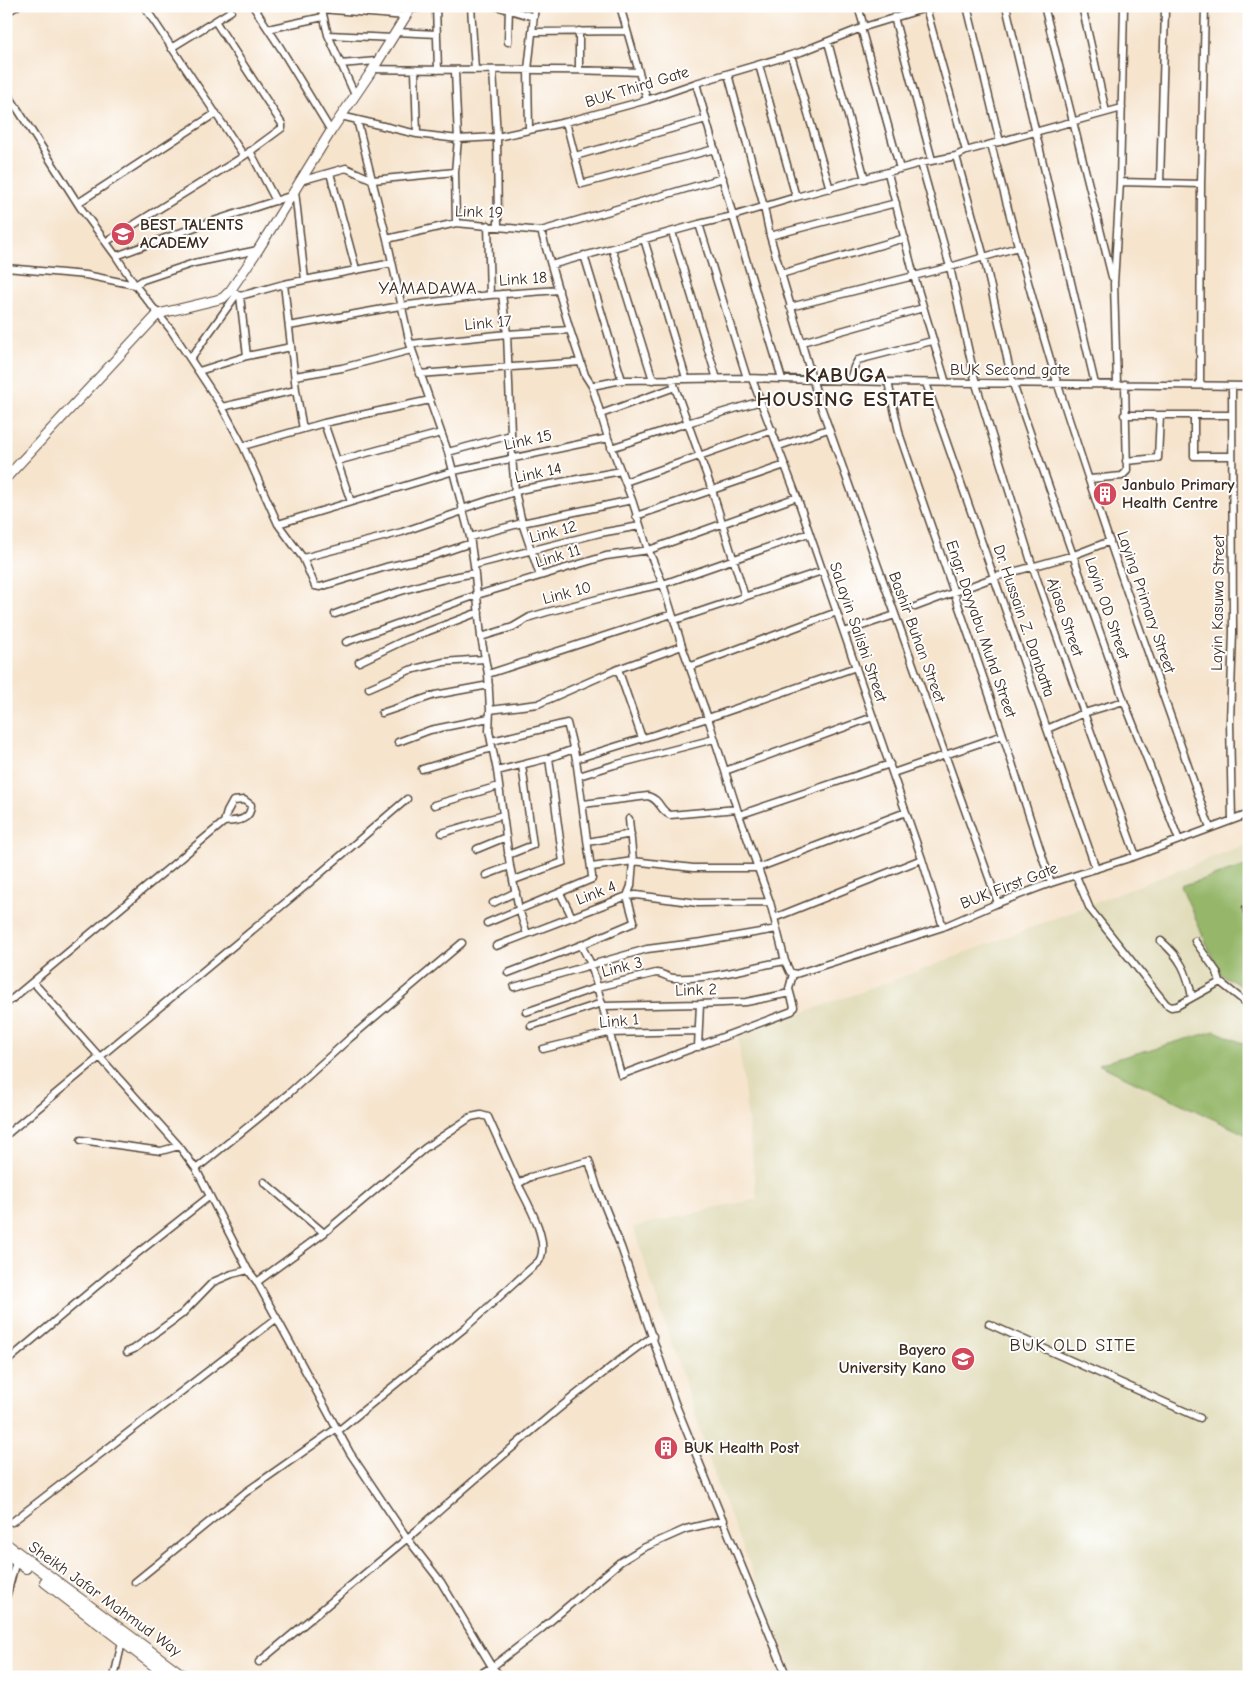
<svg xmlns="http://www.w3.org/2000/svg" width="1255" height="1683" viewBox="0 0 1255 1683" font-family="'Comic Neue',sans-serif">
<style>
.built{fill:#e1dcba}
.forest{fill:#96b76b;stroke:#687044}
.lines{fill:none;stroke-linecap:round;stroke-linejoin:round}
.street-casing{stroke:#574638;stroke-width:9}
.secondary-casing{stroke:#574638;stroke-width:11}
.primary-casing{stroke:#574638;stroke-width:12}
.street{stroke:#fff;stroke-width:6}
.secondary{stroke:#fff;stroke-width:9}
.primary{stroke:#fff;stroke-width:10}
.labels{text-anchor:middle;dominant-baseline:central;stroke-width:4;stroke-linejoin:round;paint-order:stroke}
.street-label{font-size:16px;fill:#3b2a1e;stroke:#fff}
.poi-label{font-size:16px;font-weight:bold;fill:#3b2a1e;stroke:#fff;text-anchor:start}
.neighbourhood-label{font-size:18px;letter-spacing:1px;fill:#3b2a1e;stroke:#fff}
.district-label{font-size:21px;font-weight:bold;letter-spacing:1px;fill:#3b2a1e;stroke:#fff}
</style>
<rect width="100%" height="100%" fill="#fff"/>
<filter id="ink" filterUnits="userSpaceOnUse"><feTurbulence type="fractalNoise" baseFrequency=".02" numOctaves="2"/><feDisplacementMap in="SourceGraphic" scale="10" xChannelSelector="R" yChannelSelector="G"/><feConvolveMatrix kernelMatrix="1 2 1 2 8 2 1 2 1" color-interpolation-filters="sRGB"/></filter>
<filter id="wash" filterUnits="userSpaceOnUse"><feTurbulence type="fractalNoise" baseFrequency=".0096" numOctaves="4" result="noise"/><feDisplacementMap in="SourceGraphic" scale="20" xChannelSelector="R" yChannelSelector="G"/><feGaussianBlur stdDeviation="1.12" result="paint"/><feColorMatrix in="noise" values="0 0 0 0 0 0 0 0 0 0 0 0 0 0 0 0 0 1.4 0 .05"/><feComposite in="paint" operator="in"/></filter>
<g filter="url(#wash)">
<rect width="100%" height="100%" fill="#f6e4cd"/>
<path class="built" d="M1249,843V1677H795L720,1491L633,1227L757,1199L738,1036L919,971Z"/>
<path class="forest" d="M1249,865V990L1220,974L1181,886Z
M1215,1031L1249,1046V1136L1098,1064Z"/>
</g>
<g filter="url(#ink)">
<g class="lines">
<g class="street-casing">
<path id="street" d="M144,6L244,156
M253,6L280,47L331,131
M321,6L328,35L355,95
M436,6L438,70
M471,6L475,70
M496,6L534,17
M620,6L647,100
M858,6L864,27
M967,6L1000,142
M1006,6L1095,384
M1044,6L1112,277
M1082,6L1106,112
M926,8L966,151
M321,9L406,16
M410,9L434,6
M6,13L17,6
M894,17L932,160
M861,28L900,169
M268,29L323,17
M396,32L437,34
M532,32L627,31
M328,35L393,38
M508,42L509,7
M828,42L865,179
M171,48L231,11
M791,55L830,189
M340,64L377,61
M759,65L796,197
M373,69C462,71 550,68 639,72
M579,69V31
M415,70L417,134
M493,70L497,137L498,226
M455,71L458,139L455,172L456,223
M728,74L764,207L770,236L818,398L998,903
M696,83L733,216L782,379
M6,91L80,207L116,256L135,285L171,330L222,407L243,446L278,524L303,558L315,586L320,587L386,567L427,558L471,543
M341,116L417,134L458,139L497,137L566,122L647,100L696,83L801,52L864,27L933,6
M357,120L387,239L410,344L448,452L470,537L474,565L481,637L488,674L490,710L489,731L497,771L510,866L519,909L527,934
M566,122L582,184L715,149
M529,130L528,70L535,6
M991,144C1012,224 1033,305 1058,385C1105,533 1158,681 1210,828
M250,151L276,201
M575,156L706,119
M956,156L984,257L1013,384L1124,701L1179,840
M921,163L950,267L976,384L1033,568L1084,713L1136,856
M330,173L356,269
M888,173L914,276L946,383
M300,181L346,168L373,180L455,172
M1120,182L1201,184
M1160,183L1165,10L1163,6
M295,191L305,280
M78,203L216,113
M699,224L747,378
M488,225L490,295
M541,231L570,330L585,375L592,386L608,438L632,500L647,547L663,584L682,646L708,718L739,815L770,902L785,961L790,972L796,974L943,927L998,903L1051,883L1136,856L1249,814
M672,232L717,379
M770,236L896,203
M387,239L456,223L541,231L723,178
M644,239L686,378
M106,242L244,156L282,128V124L215,21
M612,248L653,380
M584,255L622,380
M116,256L201,225L290,196
M551,265L699,224L733,216L796,197L921,163L956,156L966,151L1122,108
M6,268L86,275L135,285L143,280L194,263L258,250
M781,274L905,238
M284,284L296,390L303,429
M230,291L240,296L284,284L392,263
M502,294L507,334L512,457L515,491L522,523L540,576
M240,296L247,356
M790,307L950,267L1018,247
M289,326L400,306L490,295L559,290
M802,342L923,308
M410,344L507,334L570,330
M191,358L237,294
M199,371L247,356L291,347
M419,374L581,362
M295,376L342,368L411,350
M672,379L712,490L745,597
M752,379L797,497L922,859L943,927
M850,380L854,367L858,360L932,341
M888,382L900,436L1000,726L1051,883
M926,383L1096,869
M1117,384L1114,284L1120,182L1124,6
M1200,385L1201,184L1205,6
M592,386L622,380L747,378L888,382L1249,386
M1232,386L1233,632L1230,722L1232,820
M222,407L296,390
M601,414L675,387
M1124,415H1231
M1194,415V456H1232
M324,423L351,502
M243,446L324,423L430,400
M779,446L828,429
M611,448L687,423L761,401
M448,452L511,435
M337,461L441,433
M1126,461L1158,458L1160,415
M1090,479L1122,476L1127,471L1125,384
M625,482L773,430
M462,509L524,489L621,471
M636,516L785,465
M278,524L454,471L608,438
M470,537L522,523L632,500
M303,558L402,532L463,511
M474,565L600,533L640,526
M915,607L995,577L1074,555L1110,541
M335,614C381,597 426,581 475,573
M675,620L822,571
M844,632L895,615
M481,637L513,627L530,617L547,612L625,592L663,584L809,533
M346,642L477,595L606,556L649,550L797,497
M359,662L405,640L479,612
M689,667L837,612
M618,669L642,738
M488,674L672,614
M369,688L410,670L444,662L484,659
M490,710L538,704L618,669L682,646
M382,713L435,695L489,685
M1047,729L1084,713L1124,701
M398,742L430,730L489,718
M576,759L708,718L856,667
M422,769L492,748
M497,771L549,758L574,749
M725,771L873,717
M893,773L1003,735
M579,776L614,765L714,739
M583,804L648,796C661,800 659,810 670,815L737,809
M434,805L499,786
M739,815L890,764
M442,833L503,815
M588,842L631,834
M477,849L506,837
M508,855L533,845L522,765
M592,867L633,861L693,868H758L906,812
M486,875L510,866
M1076,876L1090,909L1166,1004L1171,1007L1177,1006L1220,982L1249,1005
M514,880L563,862L549,758
M560,893L572,917
M493,903L516,892
M1246,908L1249,920
M774,918L922,859
M487,923L592,879V876L576,759L567,723L492,741
M1161,941C1181,958 1187,972 1192,997
M1195,941L1217,972L1220,982
M581,945L591,964L621,1075L792,1011L794,1007L789,989L793,974
M496,946L627,896L636,895L698,903L770,902
M508,973L581,945L633,923L634,921L627,896L631,886L633,861L629,819
M33,982L179,1146L196,1169L248,1270L257,1282L350,1453L407,1538L441,1582L492,1667L501,1677
M514,987L647,949L702,942L777,929
M6,1004L224,822C236,821 251,821 251,805L244,800L233,801L227,812L224,822
M603,1006L700,1004L746,1002L790,993
M526,1012L598,987L656,973C663,973 668,978 674,978C710,980 750,967 785,961
M531,1026L602,1003
M698,1047L700,1004
M543,1049L608,1033L698,1031
M6,1135L309,883L407,799
M81,1140L161,1151L179,1146
M196,1169L288,1094L350,1038L462,943
M264,1182L324,1233
M257,1282L324,1233L425,1148L471,1117L481,1115L488,1117L518,1184
M989,1324L1200,1418
M127,1352L134,1349L182,1314L213,1282L232,1274L248,1270
M6,1362L111,1274L210,1196
M338,1431L466,1327L539,1261C551,1242 527,1202 518,1184L530,1177L589,1161L597,1187L621,1247L675,1403L787,1677
M12,1522L277,1318
M135,1582L246,1492L337,1428
M6,1598L16,1561
M259,1662C311,1618 364,1575 416,1531C493,1464 569,1396 653,1336
M114,1677L122,1642
M475,1677L492,1667L540,1630L620,1562L643,1548L686,1529L724,1520"/>
</g>
<g class="secondary-casing">
<path id="secondary" d="M6,478L158,314L216,300L223,298L230,291L258,250L331,131L373,69L412,6"/>
</g>
<g class="primary-casing">
<path id="primary" d="M6,1544L185,1677
M6,1554L26,1568
M45,1582L169,1677"/>
</g>
<use href="#street" class="street"/>
<use href="#secondary" class="secondary"/>
<use href="#primary" class="primary"/>
</g>
</g>
<defs>
<g id="school-disc" transform="scale(1.25)"><circle r="9.5" fill="#d1495b" stroke="#fff"/><path d="M0-5L7-2L0 1L-7-2ZM-4 1L0 2.5L4 1V4Q0 6-4 4Z" fill="#fff"/></g>
<g id="building-disc" transform="scale(1.25)"><circle r="9.5" fill="#d1495b" stroke="#fff"/><path d="M-4-6H4V6H1V3H-1V6H-4ZM-2.5-4.3h1.7v1.8h-1.7ZM.8-4.3h1.7v1.8H.8ZM-2.5-1h1.7V.8h-1.7ZM.8-1h1.7V.8H.8Z" fill="#fff"/></g>
<g id="university-disc" transform="scale(1.25)"><circle r="9.5" fill="#d1495b" stroke="#fff"/><path d="M0-5L7-2L0 1L-7-2ZM-4 1L0 2.5L4 1V4Q0 6-4 4Z" fill="#fff"/></g>
</defs>
<g fill-rule="evenodd">
<use href="#school-disc" x="123" y="234"/>
<use href="#building-disc" x="1105" y="494"/>
<use href="#university-disc" x="963" y="1359"/>
<use href="#building-disc" x="666" y="1448"/>
</g>
<g class="labels">
<g class="street-label">
<text transform="translate(637 87) rotate(-17)">BUK Third Gate</text>
<text transform="translate(479 212) rotate(2)">Link 19</text>
<text transform="translate(523 279) rotate(-4)">Link 18</text>
<text transform="translate(488 323) rotate(-5)">Link 17</text>
<text x="1010" y="370">BUK Second gate</text>
<text transform="translate(528 440) rotate(-12)">Link 15</text>
<text transform="translate(538 473) rotate(-12)">Link 14</text>
<text transform="translate(553 532) rotate(-15)">Link 12</text>
<text transform="translate(558 556) rotate(-17)">Link 11</text>
<text transform="translate(567 593) rotate(-15)">Link 10</text>
<text transform="translate(1146 602) rotate(71)">Laying Primary Street</text>
<text transform="translate(1218 603) rotate(-89)">Layin Kasuwa Street</text>
<text transform="translate(1107 608) rotate(71)">Layin OD Street</text>
<text transform="translate(1065 617) rotate(71)">Ajasa Street</text>
<text transform="translate(1024 621) rotate(71)">Dr. Hussain Z. Danbatta</text>
<text transform="translate(981 629) rotate(71)">Engr. Dayyabu Muhd Street</text>
<text transform="translate(858 632) rotate(71)">SaLayin Salishi Street</text>
<text transform="translate(917 637) rotate(70)">Bashir Buhan Street</text>
<text transform="translate(1009 886) rotate(-21)">BUK First Gate</text>
<text transform="translate(596 893) rotate(-21)">Link 4</text>
<text transform="translate(622 967) rotate(-14)">Link 3</text>
<text transform="translate(696 990) rotate(-2)">Link 2</text>
<text transform="translate(619 1021) rotate(-5)">Link 1</text>
<text transform="translate(105 1599) rotate(36)">Sheikh Jafar Mahmud Way</text>
</g>
<g class="poi-label">
<text x="140" y="225">BEST TALENTS<tspan x="140" dy="18">ACADEMY</tspan></text>
<text x="1122" y="485">Janbulo Primary<tspan x="1122" dy="18">Health Centre</tspan></text>
<text x="946" y="1350" text-anchor="end">Bayero<tspan x="946" dy="18">University Kano</tspan></text>
<text x="684" y="1448">BUK Health Post</text>
</g>
<g class="neighbourhood-label">
<text x="428" y="288">YAMADAWA</text>
<text x="1073" y="1345">BUK OLD SITE</text>
</g>
<g class="district-label">
<text x="846" y="375">KABUGA<tspan x="846" dy="24">HOUSING ESTATE</tspan></text>
</g>
</g>
<rect width="1255" height="1683" fill="none" stroke="#fff" stroke-width="25"/>
</svg>
